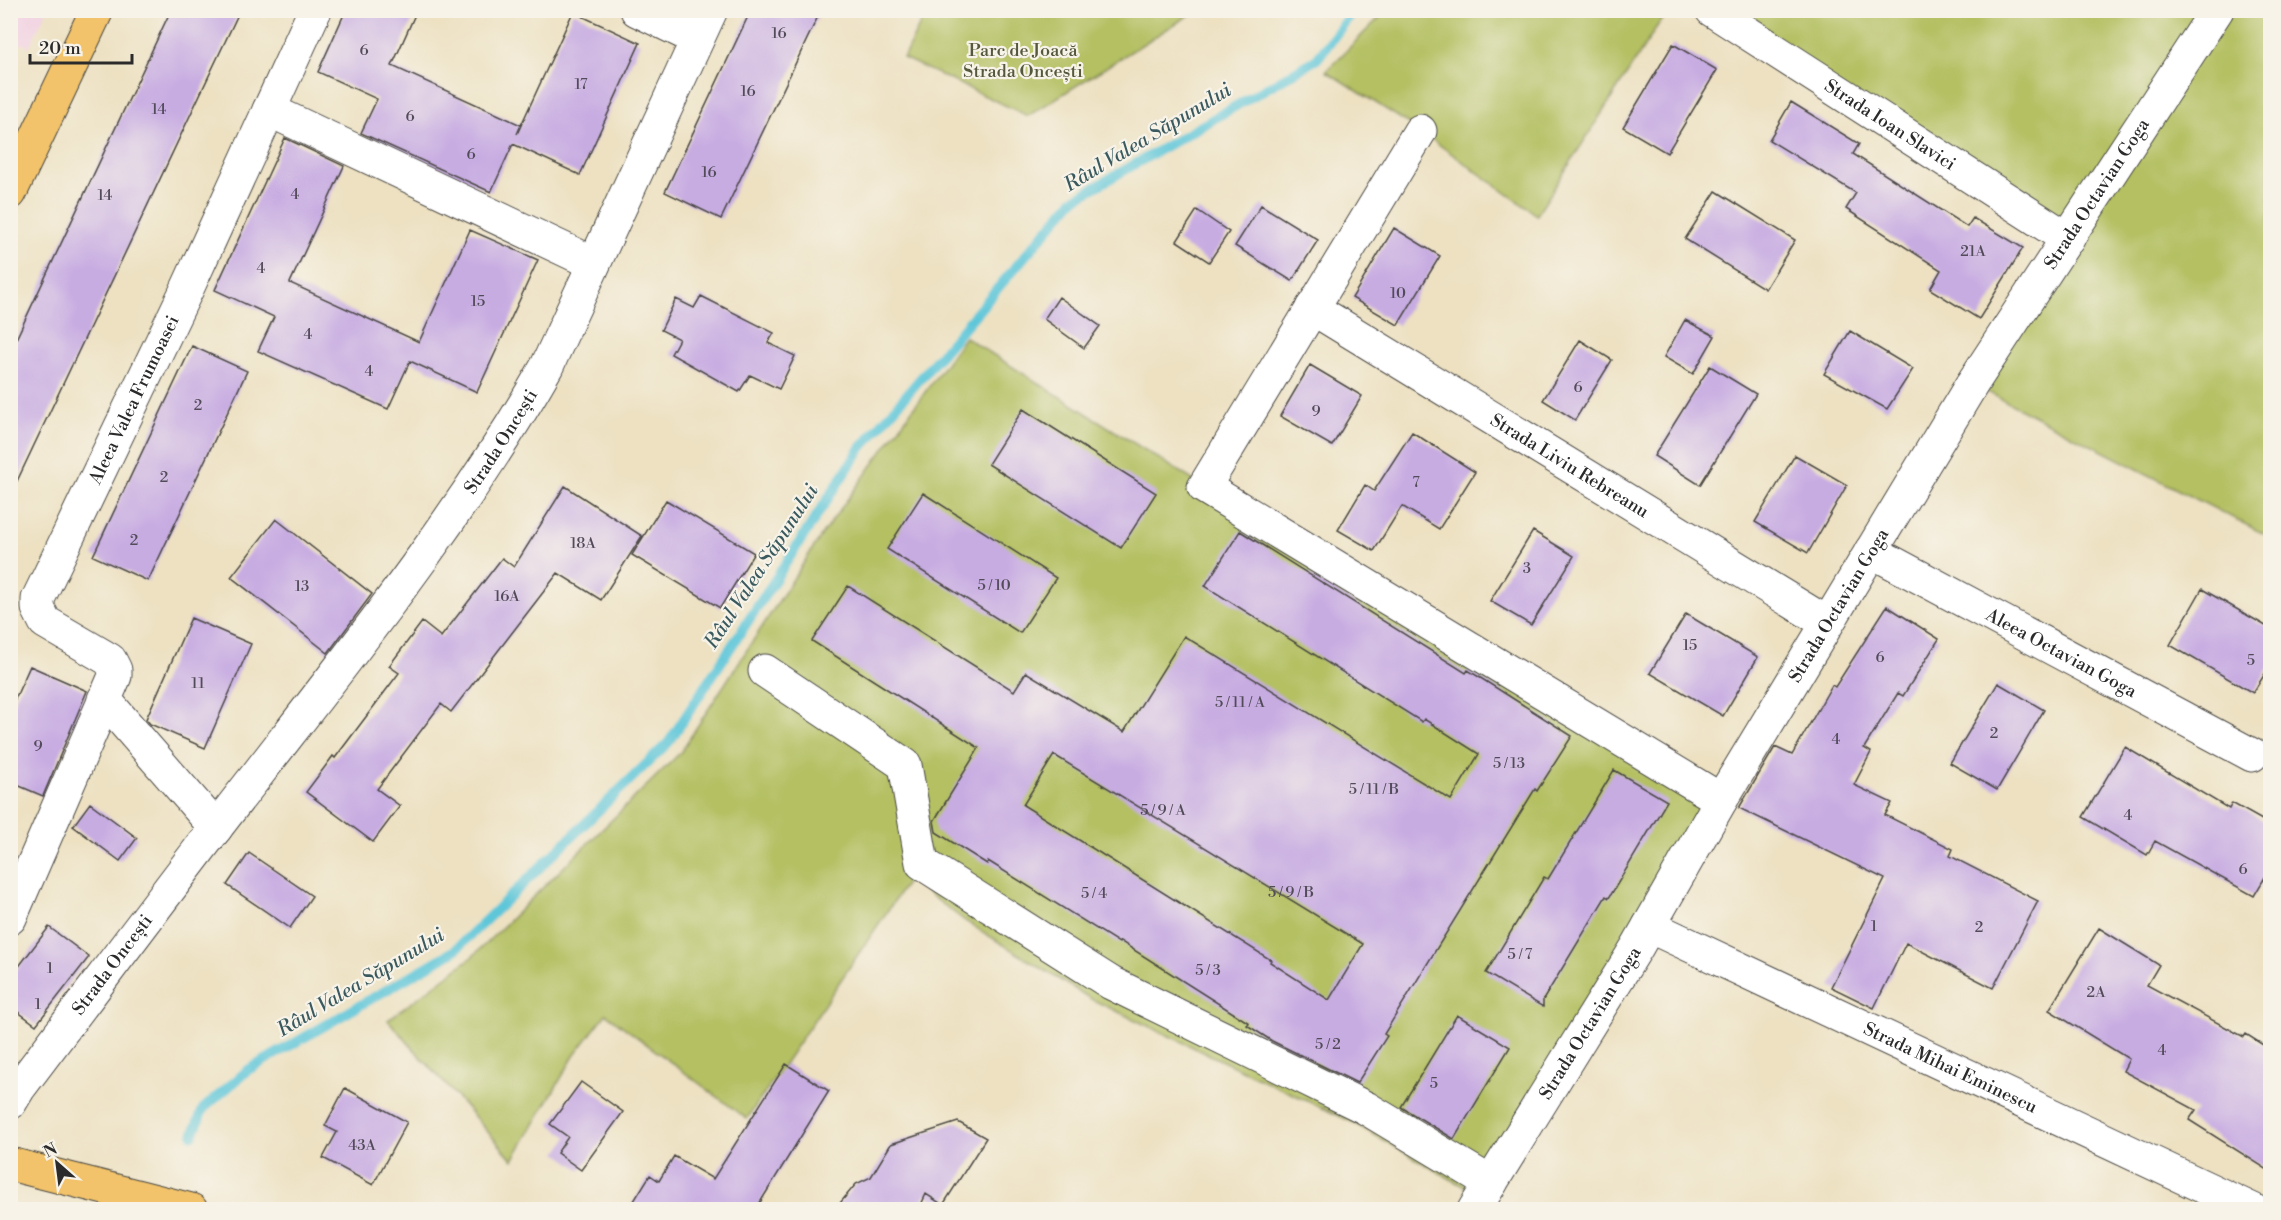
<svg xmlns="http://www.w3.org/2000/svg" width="2281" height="1220" viewBox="0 0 2281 1220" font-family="'Libre Bodoni',serif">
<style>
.built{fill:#f1d0e2}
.green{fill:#b4c062;stroke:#707646;stroke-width:1.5}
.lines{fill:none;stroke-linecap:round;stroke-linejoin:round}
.stream{stroke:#5dc6d9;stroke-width:10}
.building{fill:#c7ace2;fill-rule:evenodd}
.minor-casing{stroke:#484642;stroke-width:35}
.major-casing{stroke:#484642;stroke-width:35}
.minor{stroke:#fff;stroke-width:33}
.major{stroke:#f2c36a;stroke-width:33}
.labels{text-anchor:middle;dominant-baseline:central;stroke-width:4.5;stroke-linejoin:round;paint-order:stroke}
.number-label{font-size:15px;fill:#524b59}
.park-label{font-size:18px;fill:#54583c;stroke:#f7f3e8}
.street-label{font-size:18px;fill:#2b2b2b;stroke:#f7f3e8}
.water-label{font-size:20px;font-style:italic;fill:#3a5a5f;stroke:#f7f3e8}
</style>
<rect width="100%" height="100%" fill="#f7f3e8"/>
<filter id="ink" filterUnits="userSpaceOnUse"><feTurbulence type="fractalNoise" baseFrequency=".0167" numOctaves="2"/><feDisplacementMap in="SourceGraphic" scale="12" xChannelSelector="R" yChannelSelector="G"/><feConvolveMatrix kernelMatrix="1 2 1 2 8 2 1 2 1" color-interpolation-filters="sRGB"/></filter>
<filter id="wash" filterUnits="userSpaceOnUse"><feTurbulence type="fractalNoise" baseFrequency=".008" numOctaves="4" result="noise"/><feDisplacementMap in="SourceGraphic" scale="24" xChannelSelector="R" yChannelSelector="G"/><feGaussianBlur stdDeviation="1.35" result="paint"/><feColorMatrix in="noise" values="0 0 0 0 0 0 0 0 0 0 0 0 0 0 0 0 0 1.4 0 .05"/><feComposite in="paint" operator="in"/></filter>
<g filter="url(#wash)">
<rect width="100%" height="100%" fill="#ede1c2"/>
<path class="built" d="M11,10L47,11L29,47L11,39Z"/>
<path class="green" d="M927,11V10L1196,11L1028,116L903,58Z
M1386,11H1667L1537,215L1420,131L1326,71Z
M1712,11H2270V537L1972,384L2067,239Z
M965,337L1204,487L1721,800L1482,1197L1352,1122L1091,999L965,921L909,879L747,1119L606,1014L574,1056L513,1160L388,1020L472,957L680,753L823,533Z"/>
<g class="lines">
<path class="stream" d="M193,1135L203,1109L248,1070L454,951L669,742L861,448L1073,200L1317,59L1354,10"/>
</g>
<g id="blocks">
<path class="building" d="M171,10H240L10,496V352Z
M346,10H417L392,66L521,125L517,134L573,12L640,43L580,175L513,144L491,192L361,133L377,99L318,72Z
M751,10H821L721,219L665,192Z
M1673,44L1717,70L1667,153L1623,127Z
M1791,102L1859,144L1853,154L1967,227L1973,218L2023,248L1979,319L1930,289L1941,270L1846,209L1856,193L1769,140Z
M285,138L344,166L290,283L419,342L470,230L538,260L477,392L410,361L388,409L258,351L274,317L215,290Z
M1716,191L1795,240L1765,289L1685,239Z
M1261,205L1318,240L1292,281L1235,246Z
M1197,210L1229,232L1209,262L1177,241Z
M1394,228L1440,256L1398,325L1352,298Z
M701,296L774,333L768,343L795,356L779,389L750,375L739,392L671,354L679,339L661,330L676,299L694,308Z
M1059,297L1100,326L1084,348L1044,319Z
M1685,320L1715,336L1693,374L1664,357Z
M1850,331L1913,369L1887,409L1824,374Z
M1580,340L1612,360L1575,420L1543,400Z
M192,346L247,371L148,581L93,556Z
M1310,365L1362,396L1332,446L1280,416Z
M1710,366L1756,394L1700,485L1654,456Z
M1023,409L1156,493L1121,548L988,464Z
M1412,432L1475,472L1439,529L1402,506L1374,551L1338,530L1365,485L1374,491Z
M1795,455L1847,485L1808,553L1755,522Z
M565,486L642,536L601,600L558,573L451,712L441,704L377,789L400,806L373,842L306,792L333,756L335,758L399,673L389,666L422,622L441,637L502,558L514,567Z
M923,493L1056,578L1020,633L887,549Z
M666,500L754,553L720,608L632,555Z
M276,519L372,594L328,653L231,577Z
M1240,531L1466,673L1468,670L1572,736L1537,791L1535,789L1384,1034L1387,1036L1357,1083L1272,1041L1247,1025L1249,1023L1120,941L1119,943L988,861L987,864L936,832L934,821L979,748L812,641L848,586L1014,691L1026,672L1124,732L1184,636L1451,800L1479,754L1424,719L1422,722L1205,586ZM1054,755L1363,944L1329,1000L1270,962L1271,960L1023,805Z
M1533,531L1574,556L1531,625L1490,601Z
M2202,589L2271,629V664L2253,693L2170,645Z
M1887,606L1939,639L1903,696L1898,693L1864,748L1871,752L1854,785L1892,803L1885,815L1953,849L1950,856L2038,901L1993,988L1906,943L1874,1008L1831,987L1885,879L1739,808L1775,747L1792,755L1832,685L1835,687Z
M1686,614L1758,657L1723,716L1650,673Z
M191,618L251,644L205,748L150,724L146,719Z
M30,666L87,691L43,796L10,782V710Z
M1998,683L2044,710L1997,790L1950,763Z
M2125,747L2229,809L2232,803L2271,825V867L2254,896L2155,841L2147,855L2083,817Z
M1614,770L1667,801L1609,898L1606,896L1543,1000V1007L1486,973L1544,877L1548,879Z
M90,803L137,838L120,861L73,826Z
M249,853L312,896L290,928L227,885Z
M49,927L89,957L36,1025L10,1006V978Z
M2099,928L2159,965L2147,985L2244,1037L2246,1034L2271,1050V1172L2189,1120L2196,1110L2123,1071L2129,1059L2049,1010Z
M1457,1015L1510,1047L1454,1139L1401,1107Z
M786,1064L829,1091L756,1209H629L650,1175L659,1181L674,1156L713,1179Z
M581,1082L623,1112L581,1170L557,1153L568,1137L550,1124Z
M345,1088L407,1122L373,1185L323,1158L337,1132L325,1126Z
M958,1122L986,1138L943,1205L926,1194L919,1209H835L856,1184L871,1177L891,1144Z"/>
</g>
</g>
<g filter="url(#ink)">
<use href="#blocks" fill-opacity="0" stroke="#484642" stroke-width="1.5"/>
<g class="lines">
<g class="minor-casing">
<g id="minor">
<path d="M637,10L697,39"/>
<path id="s1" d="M1712,10L2068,239"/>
<path d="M269,110L593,263"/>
<path d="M1420,131L1204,487L1721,800"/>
<path id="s2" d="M1312,308L1827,623"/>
<path id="s3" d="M1871,551L2252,755"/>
<path d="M765,671L905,765L922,863L1111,983L1366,1108L1491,1183"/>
<path d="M104,699L216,828"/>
<path id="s4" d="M10,918L115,676V670L110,660L45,622L38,608V599L188,287L315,10"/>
<path id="s5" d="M1649,926L2253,1210"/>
<path id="s6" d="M10,1103L19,1088C98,984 176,878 257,775C360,642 464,512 547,366L711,10"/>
<path id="s7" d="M1474,1210L1637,947L1721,800L1972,384L2217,10"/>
</g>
</g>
<g class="major-casing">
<path id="major" d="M10,193L97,10
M10,1164L191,1210"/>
</g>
<use href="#minor" class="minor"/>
<use href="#major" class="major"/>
</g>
</g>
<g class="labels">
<g class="number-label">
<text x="779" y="33">16</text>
<text x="364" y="50">6</text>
<text x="581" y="84">17</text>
<text x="748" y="91">16</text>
<text x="159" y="109">14</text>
<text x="410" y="116">6</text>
<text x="471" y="154">6</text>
<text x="709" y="172">16</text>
<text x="295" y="194">4</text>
<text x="105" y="195">14</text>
<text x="1973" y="251">21A</text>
<text x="261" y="268">4</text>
<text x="1398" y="293">10</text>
<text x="478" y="301">15</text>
<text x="308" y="334">4</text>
<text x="369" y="371">4</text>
<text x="1578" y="387">6</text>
<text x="198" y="405">2</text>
<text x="1316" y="411">9</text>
<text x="164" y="477">2</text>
<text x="1416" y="482">7</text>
<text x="134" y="540">2</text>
<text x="583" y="543">18A</text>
<text x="1527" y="568">3</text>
<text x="994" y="585">5 / 10</text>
<text x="302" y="586">13</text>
<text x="507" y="596">16A</text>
<text x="1690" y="645">15</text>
<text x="1880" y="657">6</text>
<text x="2251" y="660">5</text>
<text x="198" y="683">11</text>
<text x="1240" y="702">5 / 11 / A</text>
<text x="1994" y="733">2</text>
<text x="1836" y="739">4</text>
<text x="38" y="746">9</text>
<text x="1509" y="763">5 / 13</text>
<text x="1374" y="789">5 / 11 / B</text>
<text x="1163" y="810">5 / 9 / A</text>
<text x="2128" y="815">4</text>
<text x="2243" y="869">6</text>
<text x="1291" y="892">5 / 9 / B</text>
<text x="1094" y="893">5 / 4</text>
<text x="1874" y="926">1</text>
<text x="1979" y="927">2</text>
<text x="1520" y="954">5 / 7</text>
<text x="50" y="968">1</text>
<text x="1208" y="970">5 / 3</text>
<text x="2096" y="992">2A</text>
<text x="38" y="1004">1</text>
<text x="1328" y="1044">5 / 2</text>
<text x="2162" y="1050">4</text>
<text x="1434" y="1083">5</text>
<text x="362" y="1145">43A</text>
</g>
<g class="park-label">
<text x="1023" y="50">Parc de Joacă<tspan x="1023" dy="21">Strada Oncești</tspan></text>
</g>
<g class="street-label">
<text stroke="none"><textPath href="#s1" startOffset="212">Strada Ioan Slavici</textPath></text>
<text stroke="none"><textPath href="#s7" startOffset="1192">Strada Octavian Goga</textPath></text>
<text stroke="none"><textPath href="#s4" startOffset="602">Aleea Valea Frumoasei</textPath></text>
<text stroke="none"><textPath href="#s6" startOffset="824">Strada Oncești</textPath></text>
<text stroke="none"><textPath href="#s2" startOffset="302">Strada Liviu Rebreanu</textPath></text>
<text stroke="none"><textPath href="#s7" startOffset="706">Strada Octavian Goga</textPath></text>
<text stroke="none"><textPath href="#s3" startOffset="216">Aleea Octavian Goga</textPath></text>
<text stroke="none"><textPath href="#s6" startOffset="172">Strada Oncești</textPath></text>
<text stroke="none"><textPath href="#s7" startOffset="220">Strada Octavian Goga</textPath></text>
<text stroke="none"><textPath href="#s5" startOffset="333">Strada Mihai Eminescu</textPath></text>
</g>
<g class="water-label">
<text transform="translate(1148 138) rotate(-31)">Râul Valea Săpunului</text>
<text transform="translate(762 567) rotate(-57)">Râul Valea Săpunului</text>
<text transform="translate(361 983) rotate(-31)">Râul Valea Săpunului</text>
</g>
</g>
<rect width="2281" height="1220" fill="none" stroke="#f7f3e8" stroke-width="36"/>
<g transform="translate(57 1163) rotate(332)" stroke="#f7f3e8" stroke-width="4.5" paint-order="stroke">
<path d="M0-4.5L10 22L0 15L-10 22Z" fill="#2b2b2b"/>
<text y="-9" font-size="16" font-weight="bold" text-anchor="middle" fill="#2b2b2b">N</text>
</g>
<path d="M30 54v9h102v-9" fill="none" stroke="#2b2b2b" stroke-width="3"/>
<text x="39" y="54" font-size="18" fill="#2b2b2b" stroke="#f7f3e8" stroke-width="4.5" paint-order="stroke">20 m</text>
</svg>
